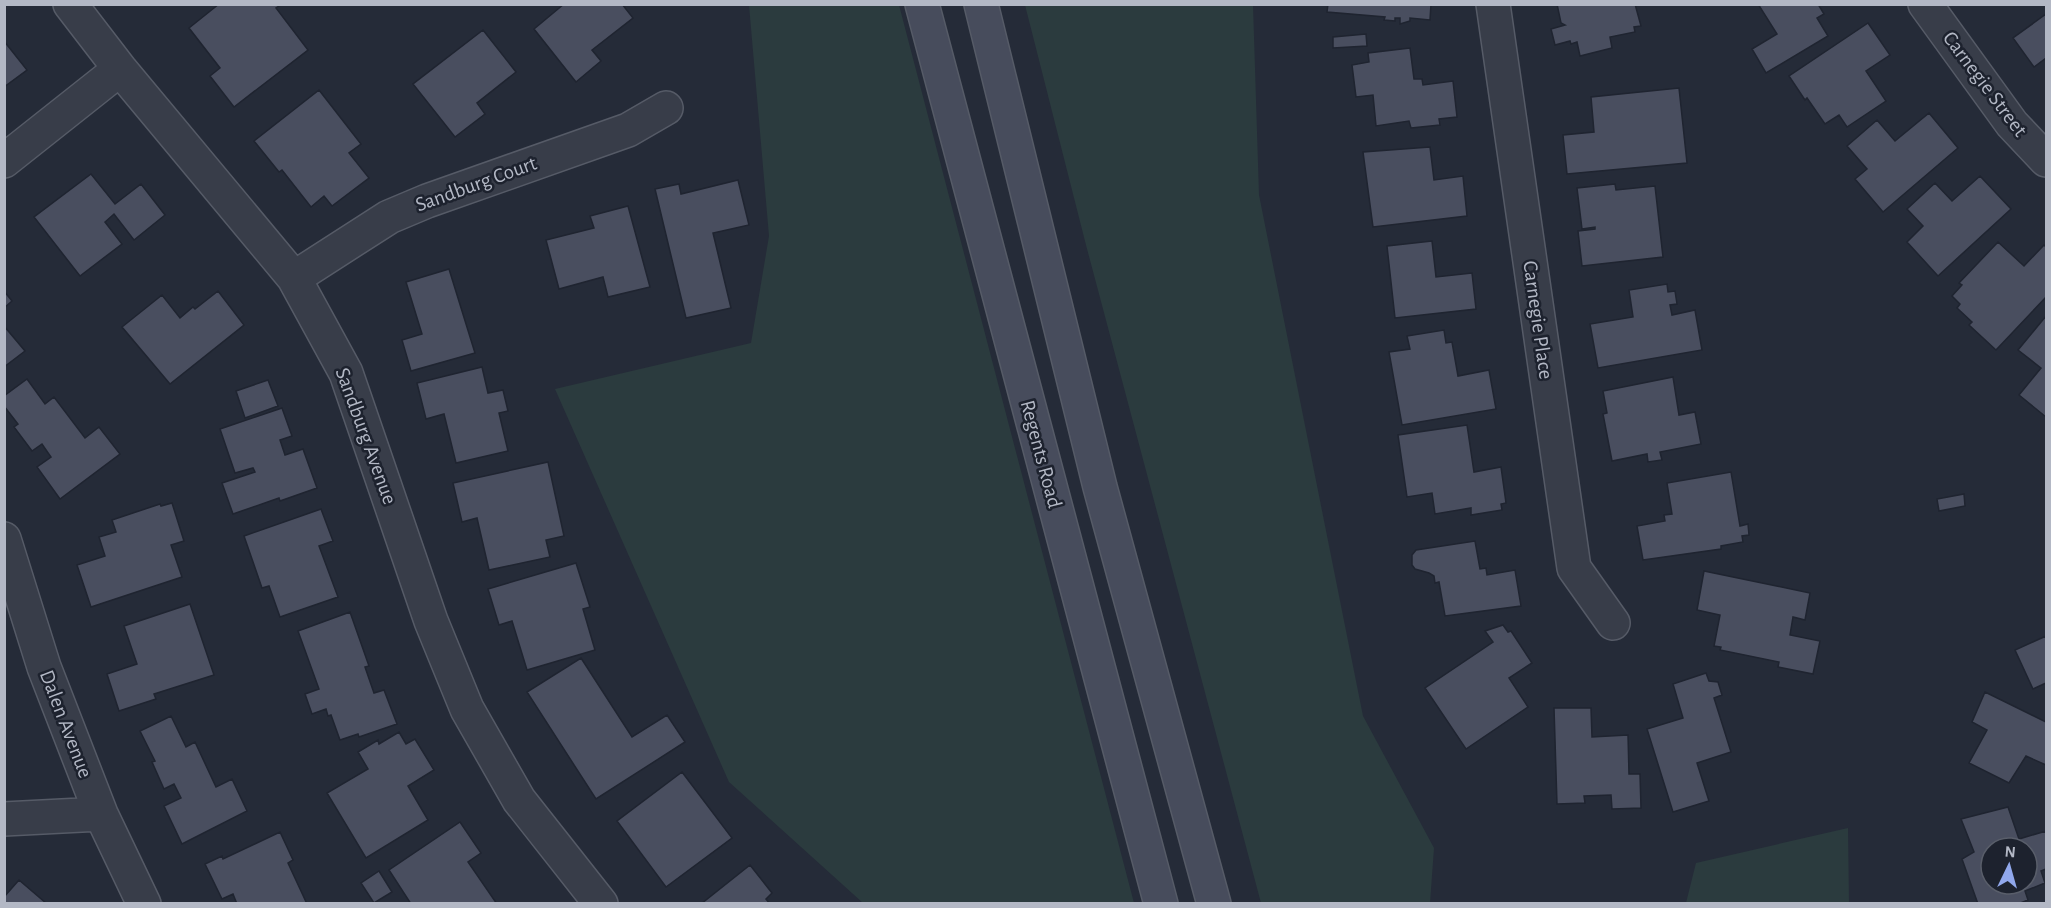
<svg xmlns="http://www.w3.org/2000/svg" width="2051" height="908" viewBox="0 0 2051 908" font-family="'Alegreya Sans',sans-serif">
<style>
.green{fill:#2b3b3e}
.building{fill:#494e5f;stroke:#1f2430;stroke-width:1.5;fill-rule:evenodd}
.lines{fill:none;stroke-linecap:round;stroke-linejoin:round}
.minor-casing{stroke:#565b67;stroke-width:36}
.secondary-casing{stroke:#565b67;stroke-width:36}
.minor{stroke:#383d49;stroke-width:33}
.secondary{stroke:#474c5c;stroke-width:33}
.labels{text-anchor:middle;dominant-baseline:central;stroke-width:5;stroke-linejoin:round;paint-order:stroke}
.street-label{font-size:21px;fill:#b3b8c5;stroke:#1d222e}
</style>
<rect width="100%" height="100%" fill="#252b38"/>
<path class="green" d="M749,5H899L1134,903H863L729,782L555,389L751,343L769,236Z
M1025,5H1253L1259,195L1363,716L1434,848L1430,903H1261L1086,245Z
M1848,828L1849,903H1686L1696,863Z"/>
<path class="building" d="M219,4H282L276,8L308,50L234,107L210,76L220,68L189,28Z
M564,4H622L633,18L592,50L601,61L576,82L534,29Z
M1328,4H1431L1430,20L1410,18V21L1400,24V18H1395V21L1384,20L1385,17L1327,12Z
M1557,4H1635L1641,26L1634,27L1635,32L1610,37L1612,48L1580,56L1577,42L1571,44L1570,41L1555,45L1551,29L1565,25L1561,23Z
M1758,4H1818L1824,14L1817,18L1828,36L1766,73L1752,49L1777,34Z
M2046,14V58L2034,67L2013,38Z
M1868,23L1890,55L1866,71L1886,101L1847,127L1839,115L1825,124L1807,98L1805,100L1789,76Z
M483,30L516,72L477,103L485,114L455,137L413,84Z
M1366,34L1367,46L1333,48V37Z
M4,41L27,70L4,87Z
M1410,48L1414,79H1422L1423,85L1453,81L1457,117L1439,119L1440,125L1411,128L1409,121L1376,126L1373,95L1356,97L1352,65L1369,62L1368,53Z
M1679,88L1687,163L1567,174L1563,135L1594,132L1591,97Z
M319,90L361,144L349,153L369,178L332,206L324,196L311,207L282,170L279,172L254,141Z
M1929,113L1958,148L1883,212L1855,179L1867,169L1847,146L1877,120L1895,141Z
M1430,147L1434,180L1463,176L1467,216L1373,227L1363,152Z
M91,174L115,204L141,184L165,215L134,240L114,214L105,222L122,244L80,276L34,217Z
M1980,176L2011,209L1938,276L1907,242L1923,226L1907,209L1935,183L1952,201Z
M738,180L749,225L713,233L731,308L686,318L655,189L679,184L681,194Z
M1615,184L1616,190L1655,186L1663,257L1582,266L1578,231L1595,229V227L1582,229L1577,188Z
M628,206L650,287L608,297L603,277L559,289L546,240L594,228L590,216Z
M1432,241L1436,277L1472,273L1476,309L1395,318L1387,246Z
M1998,242L2024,266L2044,245L2046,247V297L1996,350L1969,325L1972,322L1957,308L1960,304L1952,296L1962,285L1959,283Z
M449,269L475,353L411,371L402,340L422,334L406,282Z
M1667,284L1668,292L1675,291L1677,304L1670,305L1672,315L1695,310L1702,350L1598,368L1590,324L1633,317L1629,290Z
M4,291L12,301L4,308Z
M218,291L244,325L170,384L122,327L162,295L180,318L193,307L195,309Z
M2046,316V417L2019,395L2041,368L2018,350Z
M4,326L25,351L4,367Z
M1444,330L1446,343L1452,342L1458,376L1489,370L1496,409L1402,425L1389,352L1410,349L1407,336Z
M482,367L488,393L503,390L508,411L499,413L508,451L456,463L444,414L426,419L417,383Z
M1673,377L1679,415L1695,412L1701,444L1660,452L1662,460L1648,462L1647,454L1612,461L1603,414L1607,413L1603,391Z
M27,379L45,404L54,397L85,438L99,427L120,454L60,499L37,467L51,457L42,444L32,451L14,427L18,424L4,406V396Z
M268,380L278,406L245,418L236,391Z
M282,408L292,436L280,440L285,455L303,449L317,488L280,501L279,498L233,514L222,483L255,472L253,468L235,473L220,429Z
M1467,425L1474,472L1501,467L1506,503L1501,504L1502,510L1471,515V508L1435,514L1432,493L1407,497L1398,435Z
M548,462L564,536L546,540L550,557L489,570L477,518L462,522L453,483Z
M1731,472L1740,526L1748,524L1749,535L1742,536L1743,542L1721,546V549L1643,560L1637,526L1665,521L1664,515L1672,514L1667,483Z
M1964,494L1965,506L1939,511L1937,499Z
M172,503L184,541L171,545L182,577L91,607L77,565L105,556L99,537L116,532L112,520L160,504L161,506Z
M321,509L333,541L319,546L338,597L280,617L269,586L262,588L244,536Z
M1475,541L1480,569L1486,568L1487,575L1515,570L1521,606L1445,616L1439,582L1435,583L1434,576L1429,573L1415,569L1412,565V555L1416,550Z
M576,563L590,607L583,609L595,650L527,670L512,621L499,625L488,589Z
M1704,571L1810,593L1805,620L1793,617L1790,635L1820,641L1813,674L1778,667L1779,662L1720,650L1721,647L1714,646L1720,615L1697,610Z
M190,604L214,675L154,694L156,699L119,711L107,674L137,664L124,626Z
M350,612L369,666L365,667L374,693L384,690L397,724L359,737L358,734L340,740L331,715L328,716L326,709L312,714L305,694L319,689L298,631Z
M1503,625L1508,632L1511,631L1532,663L1509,678L1528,707L1466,749L1425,688L1493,642L1485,631Z
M2046,636V683L2033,689L2015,650Z
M581,658L632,737L667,715L685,742L596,799L527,692Z
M1706,673L1709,681L1718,682L1722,695L1714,698L1731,752L1697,763L1709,801L1673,812L1647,729L1683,718L1673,684Z
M1985,692L2046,722V765L2026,756L2009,783L1969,763L1987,730L1972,722Z
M1554,708H1591L1592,737L1628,735L1629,774H1640L1641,808L1612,809L1611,795L1584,796L1585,803L1557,804Z
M171,716L186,747L195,742L216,787L232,779L247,811L182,844L164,806L181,798L174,784L164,789L152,762L155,761L140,731Z
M399,732L406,744L415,739L434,770L408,786L428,820L366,858L327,793L368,769L358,752L378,740L379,744Z
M682,772L732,838L666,887L617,821Z
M2008,807L2019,839L2046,831V869L2041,871L2045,883L2025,891L2028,900L2018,904H1978L1962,859L1974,852L1961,819ZM1991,848H2027V884H1991Z
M460,822L481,853L468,862L497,904H411L389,870Z
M280,832L293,860L288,863L307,904H237L233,894L222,899L205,864L222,856L223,859Z
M750,865L772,893L766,899L770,904H701Z
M379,871L392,892L374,903L361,883Z
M19,880L47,904H4V897Z"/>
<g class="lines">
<g class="minor-casing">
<path id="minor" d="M70,4L120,69L294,278L346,373L431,621L467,709L519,800L601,904
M1493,4L1574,568L1613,623
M1925,4L2012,124L2046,160
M4,161L120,69
M294,278L389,217L427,201L628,130L666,108
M4,539L44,667L101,814L144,904
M4,819L101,814"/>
</g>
<g class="secondary-casing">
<path id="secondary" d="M922,4L1161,904
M981,4L1100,487L1214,904"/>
</g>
<use href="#minor" class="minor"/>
<use href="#secondary" class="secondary"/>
</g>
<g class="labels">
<g class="street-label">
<text transform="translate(1985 84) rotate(53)">Carnegie Street</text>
<text transform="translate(476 184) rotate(-20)">Sandburg Court</text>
<text transform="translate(1538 320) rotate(82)">Carnegie Place</text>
<text transform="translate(366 436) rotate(70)">Sandburg Avenue</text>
<text transform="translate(1041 454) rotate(75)">Regents Road</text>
<text transform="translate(66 724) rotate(69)">Dalen Avenue</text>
</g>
</g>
<rect width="2051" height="908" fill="none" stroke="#b3b8c5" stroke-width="12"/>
<g transform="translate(2009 866) rotate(5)"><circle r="28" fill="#1d222e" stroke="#595e6a" stroke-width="1.5"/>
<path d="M0-4.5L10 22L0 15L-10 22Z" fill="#91a8ec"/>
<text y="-9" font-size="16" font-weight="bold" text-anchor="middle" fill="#b3b8c5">N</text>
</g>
</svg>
